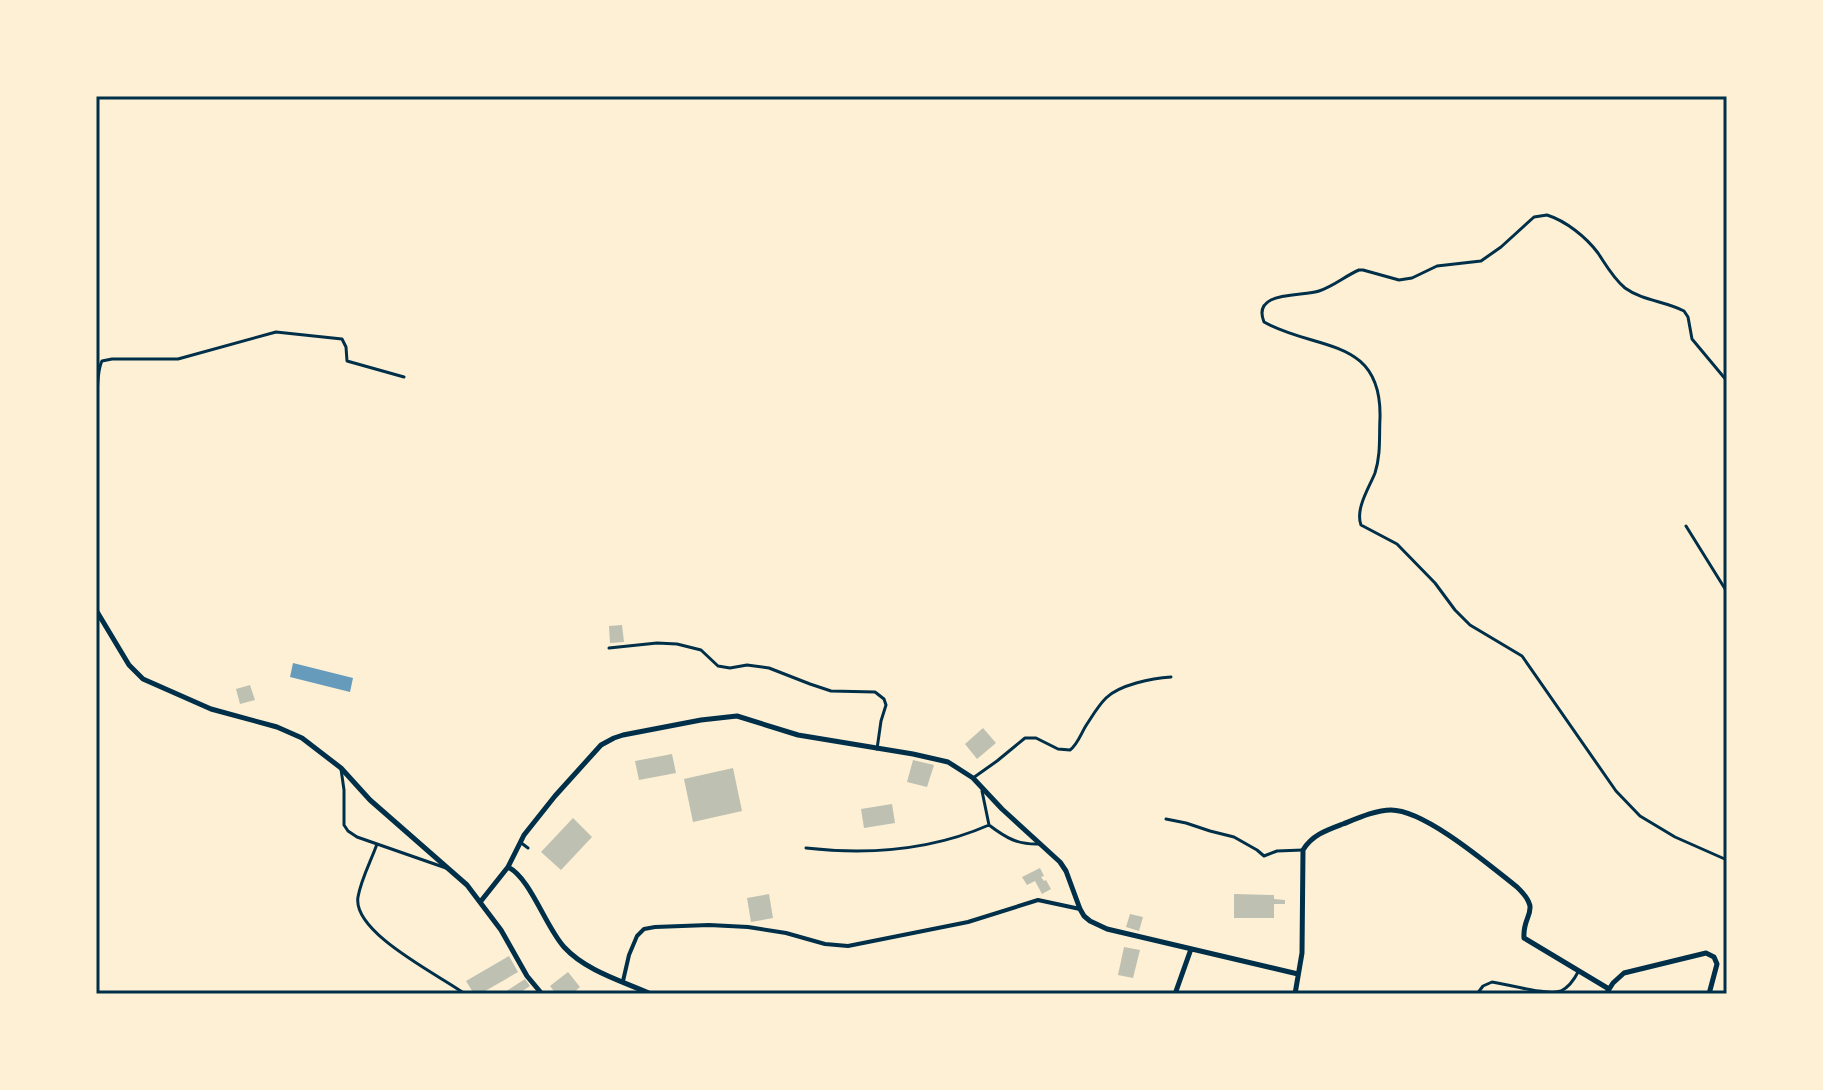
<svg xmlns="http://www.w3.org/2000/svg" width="1823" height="1090" viewBox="0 0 1823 1090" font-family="'Alegreya Sans',sans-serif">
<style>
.water{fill:#669bbc}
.building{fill:#bec0b2}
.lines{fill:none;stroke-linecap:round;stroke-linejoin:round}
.minor{stroke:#003049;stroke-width:3}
.tertiary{stroke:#003049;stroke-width:4}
.secondary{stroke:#003049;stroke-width:5}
.primary{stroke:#003049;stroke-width:5}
.neatline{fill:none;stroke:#003049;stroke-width:3}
</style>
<rect width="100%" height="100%" fill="#fdf0d5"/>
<path class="water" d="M293,663L353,678L350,692L290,677Z"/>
<path class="building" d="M622,625L624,642L610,643L609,626Z
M250,685L255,700L240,704L236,689Z
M983,728L996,743L977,759L965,744Z
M672,754L676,773L639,780L635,761Z
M913,760L934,765L927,787L907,782Z
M733,768L742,811L693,822L684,779Z
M892,804L895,823L864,828L861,809Z
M573,818L592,837L561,870L541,852Z
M1040,868L1044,876L1041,877L1044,881L1046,880L1051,889L1042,894L1035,881L1027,885L1022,877Z
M769,894L773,918L751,922L747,898Z
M1234,894L1274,895V899L1285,900V904H1274V918H1234Z
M1130,914L1143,917L1139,931L1126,927Z
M1124,947L1140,950L1133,978L1118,975Z
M509,956L518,972L480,994H474L466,981Z
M568,972L580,987L572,994H556L550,986Z
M525,979L530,986L518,994H502Z"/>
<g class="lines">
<path class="minor" d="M1727,381L1692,339L1688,317L1684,311C1665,301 1643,301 1625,288C1613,278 1606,265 1598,253C1586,237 1566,221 1547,215L1534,217L1501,247L1481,261L1437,266L1412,278L1399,280L1363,270H1359C1345,276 1334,286 1319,291C1303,297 1251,290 1264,322C1315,351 1382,336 1380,418C1379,437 1381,454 1375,473C1369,488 1355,509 1361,525L1397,544L1435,583L1455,610L1470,625L1522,656L1616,791L1640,816L1675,837L1727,860
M96,412C98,398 96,372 102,361L112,359H178L276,332L342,339L346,347L347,361L404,377
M1686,526L1727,592
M609,648L657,643L677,644L701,650L718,666L730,668L747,665L769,668L810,684L831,691L875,692L884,699L886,705L881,721L877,749
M341,769L344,790V825L348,831L357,837L446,868
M973,778L997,761L1025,738H1036L1058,749L1070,750C1078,744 1081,733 1087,724C1093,715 1098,706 1106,698C1119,685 1152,678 1171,677
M982,791L989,825C1006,838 1018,845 1040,844
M1166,819L1186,823L1210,831L1234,837L1257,850L1264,856L1277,851L1303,850
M520,842L528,848
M377,844C371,861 361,879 358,897C352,933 441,976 465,994
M806,848C868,855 932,850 989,825
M1477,994L1483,986L1492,982C1507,984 1548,996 1561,991C1569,987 1574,980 1578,972"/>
<path class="tertiary" d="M623,981L629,955L637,936L644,929L655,927L709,925L748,927L786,933L825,944L848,946L968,922L1038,900L1080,909"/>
<path class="secondary" d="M508,867C531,879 545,926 564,947C586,971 622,981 651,994
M481,901L508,867L524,835L555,796L601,745L614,738L623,735L701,720L737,716L798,735L913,754L948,762L973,778L1002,809L1060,862L1066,871L1080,909L1084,916L1090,921L1107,929L1298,974
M1175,994L1191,949
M1295,994L1302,953L1303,850C1312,835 1327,830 1343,824C1358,818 1376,810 1391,810C1425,810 1489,865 1517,887C1543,912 1522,913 1524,938L1609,989
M1606,994L1613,983L1624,973L1706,953L1714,957L1717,964L1709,994"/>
<path class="primary" d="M96,610L129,665L143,679L211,709L277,727L302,738L341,768L370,800L467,885L501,930L527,976L542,994"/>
</g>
<rect width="1823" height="1090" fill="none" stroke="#fdf0d5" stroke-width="196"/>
<rect x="98" y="98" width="1627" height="894" class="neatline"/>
</svg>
